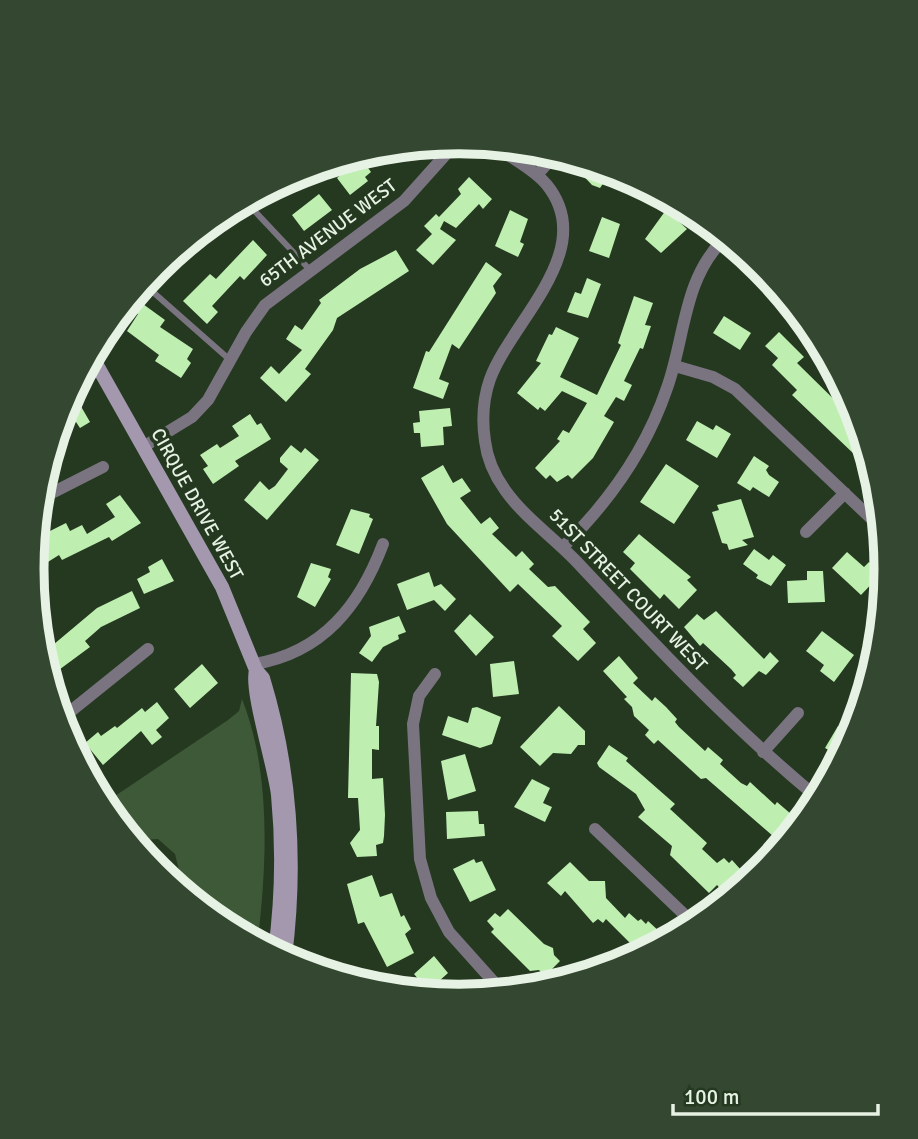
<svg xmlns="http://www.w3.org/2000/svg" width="918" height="1139" viewBox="0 0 918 1139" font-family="Signika,sans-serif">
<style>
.green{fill:#3e5937}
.building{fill:#beefb1}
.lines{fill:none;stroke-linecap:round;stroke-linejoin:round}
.lane{stroke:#7a7380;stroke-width:6}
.street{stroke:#7a7380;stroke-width:12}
.secondary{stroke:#a398ad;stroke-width:14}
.labels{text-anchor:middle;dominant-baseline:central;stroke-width:7;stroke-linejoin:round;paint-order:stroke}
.street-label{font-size:19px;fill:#e6f2e3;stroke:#253820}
.rim{fill:none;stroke:#e6f2e3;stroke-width:9}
</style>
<rect width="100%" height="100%" fill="#253820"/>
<path class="green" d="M242,699C271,772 267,862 258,939L184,890L175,854L158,839L140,840L138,843L109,800L228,720L239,711Z"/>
<path class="building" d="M363,161L371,172L365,177L368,181L350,195L337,178L356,162Z
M572,164L606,171L604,175L607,178L600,188L592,185Z
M469,177L492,199L483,209L479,204L456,228L444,221L440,229L456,240L433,265L416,250L432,234L424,226L436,214L439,217L461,194L458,189Z
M319,194L332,210L304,231L292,215Z
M510,210L528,219L520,242L524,244L518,257L495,246Z
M666,210L687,229L661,253L645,239Z
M602,217L620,224L609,258L589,251Z
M253,240L267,255L244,280L240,276L212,306L218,312L207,324L183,301L210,274L216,279Z
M396,250L409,271L337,318L333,330L305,369L311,374L286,402L260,378L271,366L279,374L302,350L286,339L295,325L302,330L321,303L319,300L360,269Z
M486,262L502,274L493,286L496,293L459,349L452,344L439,379L449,383L443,399L413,388L426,351L429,352Z
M587,278L601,284L588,318L567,312L575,292L581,294Z
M634,296L653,303L645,325L651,326L643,349L640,348L624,381L632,385L624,401L616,397L604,416L614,422L593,458L572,479L568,475L557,482L550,475L546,479L535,468L560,441L557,439L563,430L569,433L587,403L562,391L545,411L540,407L538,410L517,393L541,363L536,361L549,334L552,335L556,327L579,338L560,377L597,395L621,345L618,343Z
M136,299L165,320L160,327L193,349L187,359L191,363L181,378L155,361L159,355L127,331L138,314L130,307Z
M724,316L751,333L740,350L713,333Z
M779,332L804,357L797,363L857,422L862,447L855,455L792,395L797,390L772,365L778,358L765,346Z
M75,396L90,422L80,428L76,422L59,431L64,406Z
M450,408L452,426L443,427L444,445L421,447L420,433H414L413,423L420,422L419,411Z
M250,414L257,425L261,423L271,439L235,461L239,466L213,484L203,469L208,466L200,455L217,444L220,448L239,436L232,426Z
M697,421L713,430L716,425L731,434L717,458L686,440Z
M291,445L301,453L305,448L319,460L267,520L244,500L260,481L269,490L275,486L288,469L280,462V458Z
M754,456L769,466L766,470L769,475L779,482L769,497L753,487L750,491L737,483Z
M666,464L699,486L674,524L640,502Z
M443,465L453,483L462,478L471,491L460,498L481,524L490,517L499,528L492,534L516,557L522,551L534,564L529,569L548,587L555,586L590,622L583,629L596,643L578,661L552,636L562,626L518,584L510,592L447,524L421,478Z
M120,495L141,523L112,541L109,537L62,560L59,555L32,572L38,537L66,523L70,531L82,525L87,534L115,517L106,504Z
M741,499L754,537L742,540L748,545L729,550L727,544L722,543L712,512L719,510L717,505Z
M351,509L370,514L369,517L373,519L359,554L336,545Z
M639,534L691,577L687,580L697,590L679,609L664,594L660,599L630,569L635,563L623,552Z
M754,549L769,560L773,555L786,565L771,586L756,578L758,575L743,564Z
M847,552L864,567L869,562L881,574L861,595L832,568Z
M162,559L174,581L144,594L137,579L150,572L148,567Z
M311,563L331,569L328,577L331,579L315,607L297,597Z
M807,571H823L825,602L788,603L787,581L807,580Z
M429,572L434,587L441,584L456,599L445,611L434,600L407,610L397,584Z
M132,591L140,608L101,627L85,641L90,647L52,675L47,650L97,608Z
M716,611L764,659L770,652L779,661L766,675L759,671L743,687L733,678L736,675L731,669L703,643L700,646L684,627L697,614L704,620Z
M470,614L494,637L476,656L454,631Z
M399,616L406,632L398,635L399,639L383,647L372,662L359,653L371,636L369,627Z
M822,631L854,655L834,682L820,671L824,665L806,651Z
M619,656L638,678L633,683L652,701L655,697L666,707L677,719L675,722L679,727L705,751L708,747L723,760L720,764L741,783L747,786L750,782L775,805L777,802L791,814L788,817L795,822L781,843L706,778L701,779L658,740L654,744L645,735L649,730L634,716L632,707L624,699L627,697L603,671Z
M514,661L519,694L493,697L490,664Z
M202,664L218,683L190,708L174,689Z
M351,673L377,674L379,682L376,726H379V750L372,749V779L383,778L385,815L384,836L383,843L376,845L377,856L357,857L350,843L360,830L358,798H348Z
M157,702L169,718L156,730L162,737L152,745L141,731L103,765L85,743L98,732L101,736L115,726L117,728L142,708L145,712Z
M559,706L585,731V745H578L571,754L553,753L540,766L520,747Z
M477,707L501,717L492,744L480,748L442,735L448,716L468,723L472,708Z
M838,726L853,735L839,756L825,748Z
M609,745L628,758L626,761L675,804L670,809L707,843L702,849L717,863L724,858L729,863L732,860L741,870L738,873L743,879L726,895L717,885L709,893L670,855L672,846L638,817L645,810L636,794L599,767L597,763Z
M465,754L476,791L448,800L441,761Z
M532,779L550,788L543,803L552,807L545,822L514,807Z
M478,811L479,824H484L485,836L447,839L446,812Z
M139,845L168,860L161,875L156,872Z
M474,859L476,863L482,861L496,890L470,902L453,869Z
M570,862L589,881H605L606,898L625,918L629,913L638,921L641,919L646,924L648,921L661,933L640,953L606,919L603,923L598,919L593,923L565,891L561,896L547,883Z
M372,875L380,897L392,893L401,917L404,915L411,929L405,934L414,953L387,967L364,922L358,924L347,884Z
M508,909L544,944L553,948L554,955L560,961L545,976L539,970L530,971L491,932L494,929L487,921L495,913L500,917Z
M434,956L448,973L438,982L450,995L410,987L419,980L414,974Z"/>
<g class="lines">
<path class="lane" d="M249,205L310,270
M145,285L230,360"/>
<path class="street" d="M501,150C516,161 535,170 547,185C599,250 512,320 490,379C483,399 482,421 485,441C487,458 495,476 505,490C524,517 553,537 576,561C652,642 728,723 813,794
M537,175L550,160
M675,366L713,377L735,389L877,524
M143,447L192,417L208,400L246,332L265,305L404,201L456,143
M46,496L103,467
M806,532L845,493
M563,547C609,502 646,450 667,388C685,338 683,281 722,241
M254,664C323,653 360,605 383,544
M435,674L419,696L413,724L420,859L431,898L449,932L500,989
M61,719L148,649
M763,752L798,713
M595,829L690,920"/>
<path class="secondary" d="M94,360L222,587L256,670L263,678C291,770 297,862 285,957
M256,670C250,689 275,767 278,795C283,847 282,899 275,951"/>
</g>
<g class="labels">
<g class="street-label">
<text transform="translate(328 233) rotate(-37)">65TH AVENUE WEST</text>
<text transform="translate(197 504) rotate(61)">CIRQUE DRIVE WEST</text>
<text transform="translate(628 590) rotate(46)">51ST STREET COURT WEST</text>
</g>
</g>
<path d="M0 0H918V1139H0ZM44 569a415 415 0 1 1 830 0a415 415 0 1 1-830 0Z" fill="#344730" fill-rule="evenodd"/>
<path class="rim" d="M44 569a415 415 0 1 1 830 0a415 415 0 1 1-830 0Z"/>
<path d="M673 1104v10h205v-10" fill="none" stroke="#e6f2e3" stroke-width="3.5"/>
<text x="684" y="1104" font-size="21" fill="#e6f2e3" stroke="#253820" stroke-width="5" paint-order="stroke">100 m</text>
</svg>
